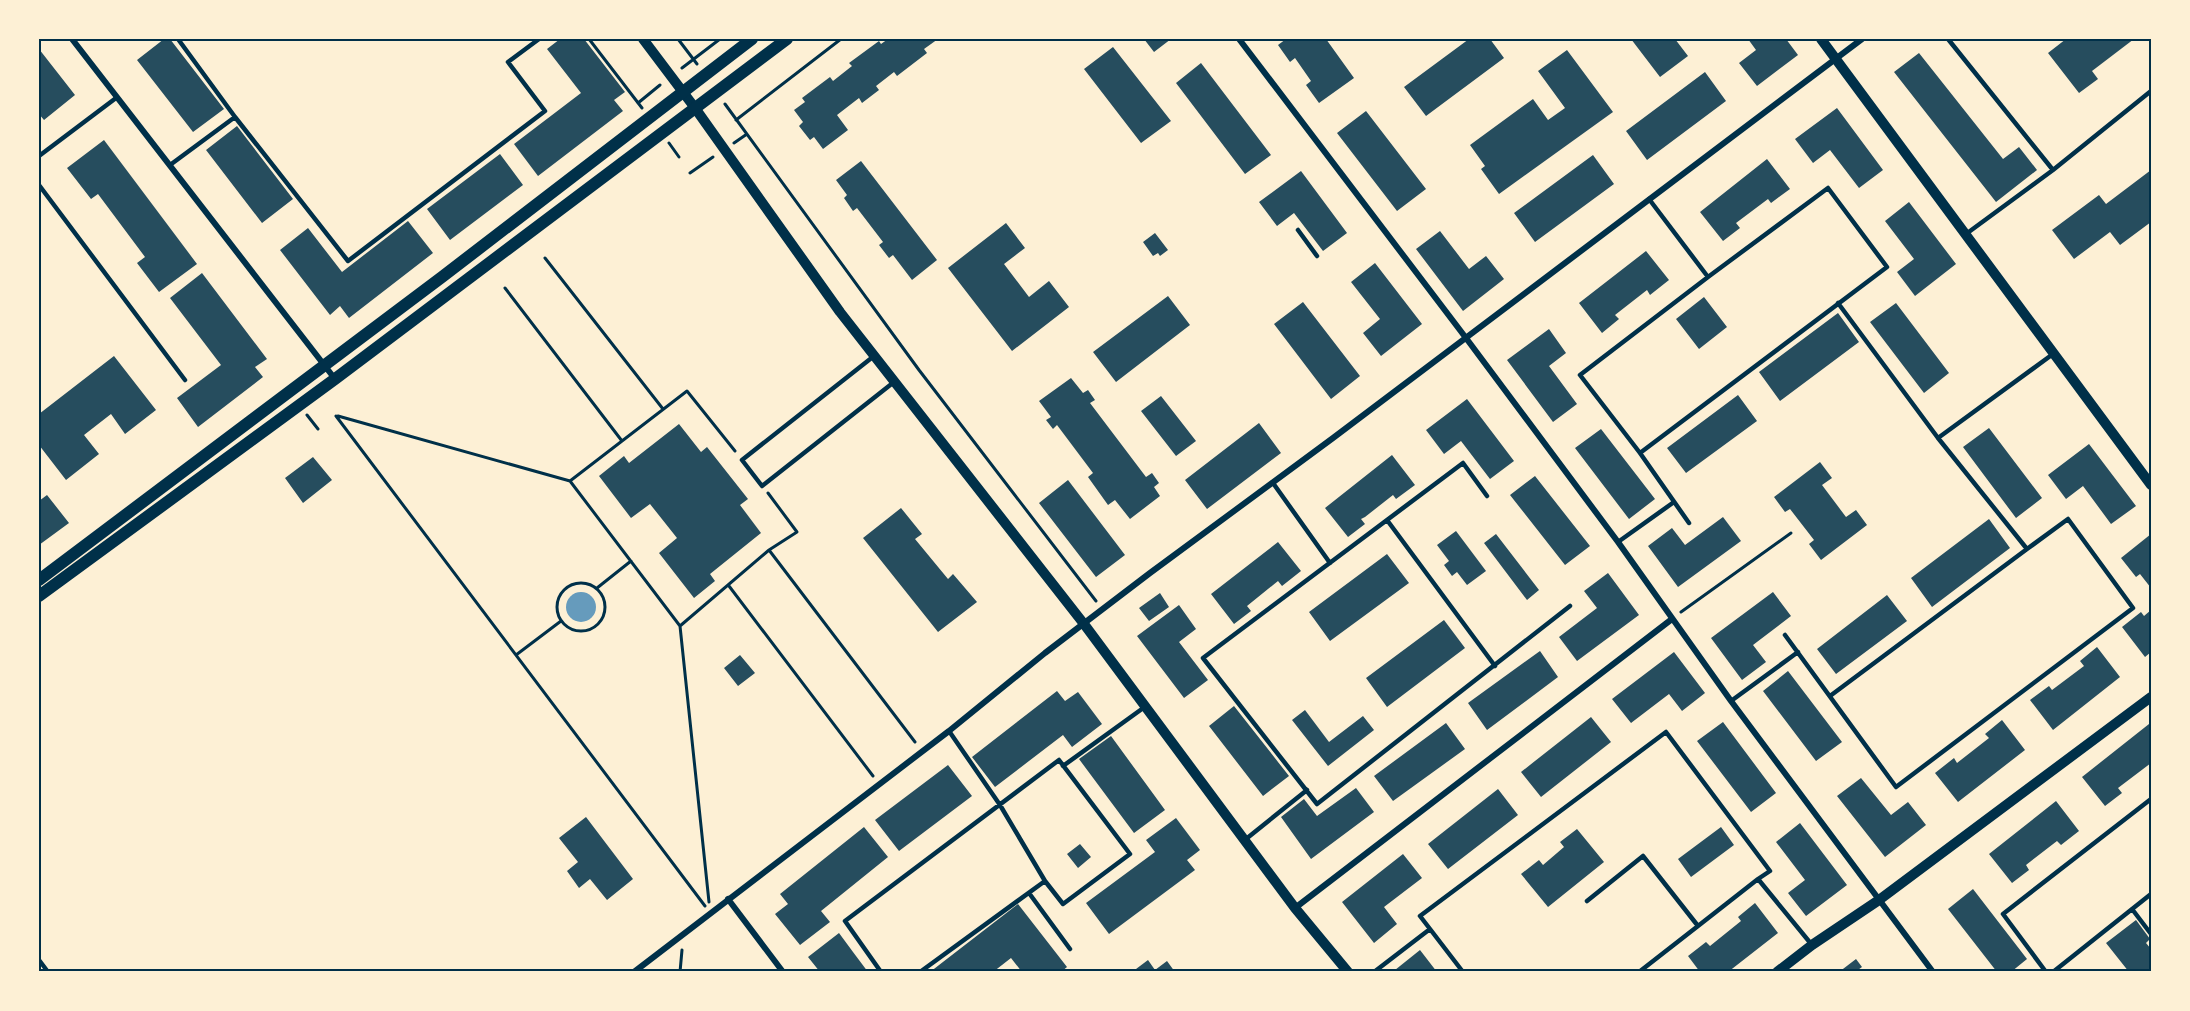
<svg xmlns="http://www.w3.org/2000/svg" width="2190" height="1011" viewBox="0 0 2190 1011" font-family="Montserrat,sans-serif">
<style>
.water{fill:#669bbc}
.building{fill:#264d5e}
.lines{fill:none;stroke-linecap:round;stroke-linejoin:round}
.path{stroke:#003049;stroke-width:3}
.service{stroke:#003049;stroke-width:4.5}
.minor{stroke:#003049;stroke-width:6}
.tertiary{stroke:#003049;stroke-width:10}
.secondary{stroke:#003049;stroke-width:12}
.neatline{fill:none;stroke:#003049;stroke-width:2}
</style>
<rect width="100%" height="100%" fill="#fdf0d5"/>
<path class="water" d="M566 607a15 15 0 1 1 30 0a15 15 0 1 1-30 0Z"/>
<path class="building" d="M164,39H170L224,109L193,132L137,60Z
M560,39H584L625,92L614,100L623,111L538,176L514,144L581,93L547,49Z
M888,39H938L924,49L927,53L897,76L894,72L876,86L879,90L862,103L859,98L837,115L848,130L823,149L814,137L810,140L799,126L803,122L794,110L805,102L802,98L830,77L833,81L852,66L849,63L879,41L881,44Z
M1144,39H1171L1154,52Z
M1286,39H1326L1354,78L1319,103L1306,85L1311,81L1295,58L1290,62L1278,45Z
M1469,39H1490L1504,58L1426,116L1404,87Z
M1631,39H1675L1688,56L1660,77Z
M1748,39H1786L1798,55L1757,86L1739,63L1756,50Z
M2066,39H2134L2092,71L2098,79L2079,93L2048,53Z
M1113,47L1171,121L1141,143L1084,69Z
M39,49L75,95L44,120L39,114Z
M1567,50L1613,112L1499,194L1481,169L1485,166L1470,145L1533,99L1548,120L1565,108L1538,71Z
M1919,53L2003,159L2019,147L2037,170L1996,202L1894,72Z
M1201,63L1271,155L1245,174L1176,83Z
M1705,72L1726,101L1647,160L1626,131Z
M1837,108L1883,170L1859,188L1830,150L1813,163L1795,139Z
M1366,111L1426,189L1397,211L1337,133Z
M237,126L293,199L262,223L206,150Z
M104,140L197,264L159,292L137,263L145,257L98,194L91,199L67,168Z
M500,154L523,185L450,240L427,209Z
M1593,155L1614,184L1535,242L1514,213Z
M1767,159L1790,189L1771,203L1768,199L1736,223L1740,228L1723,241L1700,212Z
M861,161L937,260L912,280L893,255L889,258L879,245L883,242L857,208L853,211L844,198L847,195L836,180Z
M2151,170V222L2120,245L2110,232L2074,259L2052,230L2099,195L2106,204Z
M1301,171L1347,233L1323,251L1294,213L1277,226L1259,202Z
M1909,202L1956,264L1915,296L1897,272L1914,259L1885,221Z
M408,221L433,253L349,318L340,306L330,315L280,250L308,228L342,272Z
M1006,223L1025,248L1004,264L1029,297L1049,281L1069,307L1012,351L948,268Z
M1440,231L1469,269L1486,256L1504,279L1463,311L1416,249Z
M1155,233L1168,250L1160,256L1158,253L1153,256L1143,242Z
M1646,251L1669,280L1650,295L1647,290L1615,315L1619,319L1602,333L1579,303Z
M1375,263L1422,324L1381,356L1363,333L1380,319L1351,282Z
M202,273L267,359L255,367L263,377L198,427L177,398L221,365L170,298Z
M1168,296L1190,325L1116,382L1093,352Z
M1704,297L1727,327L1699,349L1676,319Z
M1303,302L1360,376L1331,399L1274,324Z
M1896,303L1949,373L1924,393L1870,322Z
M1838,313L1859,342L1780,401L1759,372Z
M1549,329L1566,353L1549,366L1577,404L1553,422L1507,360Z
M114,356L156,410L125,434L111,414L84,435L99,454L66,480L39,445V414Z
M1071,378L1083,393L1088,390L1095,400L1090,403L1146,477L1152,473L1159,483L1154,487L1160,496L1130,519L1115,500L1108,505L1088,477L1093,473L1057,425L1053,429L1046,420L1051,417L1039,401Z
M1738,395L1757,421L1686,473L1667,448Z
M1161,396L1196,441L1176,456L1141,411Z
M1467,399L1514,461L1490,479L1461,441L1444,454L1426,430Z
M1259,423L1281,453L1207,509L1185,480Z
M679,424L701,452L707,447L748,499L740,505L761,533L710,574L715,581L694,598L659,553L677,538L650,504L631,518L599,476L624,456L629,463Z
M1989,428L2042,498L2016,518L1963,447Z
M1601,429L1655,499L1629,519L1575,448Z
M2089,444L2136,506L2111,524L2083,486L2066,499L2048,475Z
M1392,455L1415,485L1396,499L1393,495L1365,517L1361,519L1365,524L1348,537L1325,508Z
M313,457L332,480L303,503L285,478Z
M1820,462L1832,478L1822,485L1846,517L1856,510L1867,525L1821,560L1809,544L1814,540L1790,509L1785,512L1774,497Z
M1535,476L1590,546L1565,565L1510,495Z
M1068,480L1125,555L1096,577L1039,503Z
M47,495L69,523L39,545V501Z
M901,508L922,534L915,539L948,579L953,574L977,602L938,632L863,538Z
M1723,517L1741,541L1678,587L1648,546L1672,528L1685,545Z
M1989,519L2010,548L1932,607L1911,578Z
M1456,531L1486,571L1467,585L1457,572L1452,576L1444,565L1449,561L1437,545Z
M1496,534L1539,590L1527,600L1484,543Z
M2151,534V588L2140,574L2136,577L2121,558Z
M1278,542L1301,571L1282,586L1278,581L1247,606L1251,611L1234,624L1211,594Z
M1387,554L1409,583L1330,641L1309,612Z
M1608,573L1639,615L1577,661L1559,637L1597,608L1584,591Z
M1773,592L1791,616L1753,645L1766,662L1742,680L1711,638Z
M1160,593L1169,607L1149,621L1139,608Z
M1887,595L1907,621L1836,674L1817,649Z
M1179,605L1196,629L1179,642L1208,680L1184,698L1137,636Z
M2151,610V652L2145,657L2122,627L2141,612L2144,616Z
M1444,620L1465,648L1387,707L1366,678Z
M2097,647L2120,677L2053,730L2030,700L2049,686L2052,690L2084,666L2080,661Z
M1540,651L1558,677L1487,730L1468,703Z
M1674,652L1705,693L1682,711L1669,694L1631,723L1612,699Z
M740,655L755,673L738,686L724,668Z
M1788,671L1842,742L1816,761L1763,691Z
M1057,691L1065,701L1078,692L1102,724L1072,747L1063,735L995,787L972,757Z
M1234,706L1289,776L1263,796L1209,726Z
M1305,710L1329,742L1363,716L1374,730L1328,766L1292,720Z
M1591,717L1611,742L1541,797L1521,772Z
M2002,720L2025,750L1958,802L1935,773L1954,758L1957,763L1989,738L1985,734Z
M1723,722L1776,793L1751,812L1697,741Z
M1446,723L1465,749L1393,801L1374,776Z
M2149,724L2151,727V763L2118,788L2122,793L2105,806L2082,777Z
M1111,736L1165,810L1134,833L1079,759Z
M948,765L972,796L899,851L875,820Z
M1861,778L1891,815L1908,802L1926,825L1885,857L1837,796Z
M1356,788L1374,812L1311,859L1281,817L1304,799L1317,816Z
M1498,789L1518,815L1448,869L1428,844Z
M2056,801L2079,831L2061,845L2057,841L2026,865L2029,870L2012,883L1989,854Z
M586,817L633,879L607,900L590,879L579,888L567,871L578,862L559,838Z
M1176,818L1200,850L1187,860L1195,870L1109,934L1086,903L1155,852L1146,840Z
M1800,823L1847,885L1806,916L1788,893L1805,880L1776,842Z
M864,827L888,857L821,911L830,922L800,945L775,914L788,904L780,894Z
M1721,827L1734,845L1691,877L1678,859Z
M1577,829L1604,862L1548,907L1521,874L1539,860L1543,865L1564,847L1560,842Z
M1080,844L1091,857L1078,868L1067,854Z
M1403,854L1422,878L1384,907L1397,924L1374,943L1342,902Z
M1973,889L2027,959L2011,972H1997L1948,909Z
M1755,903L1778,933L1728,972H1700L1688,956L1706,942L1710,946L1741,921L1738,917Z
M1018,904L1067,967L1061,972H1022L1011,958L993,972H930Z
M2136,920L2150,939L2146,943L2151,949V972H2129L2106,943Z
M839,933L853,952L868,972H820L808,957Z
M1420,950L1437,972H1396L1395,970Z
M1856,959L1862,967L1855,972H1839Z
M1148,960L1155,970L1167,961L1175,972H1132Z"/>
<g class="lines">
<path class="path" d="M589,39L642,108
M678,39L697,64
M682,68L720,39
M638,103L660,85
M725,104L919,370L1096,601
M736,120L841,39
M669,143L679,157
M734,143L747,134
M690,173L713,157
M545,258L663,409
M505,288L622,441
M307,415L318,429
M336,416L705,906
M338,416L570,481
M735,451L687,391L570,481L680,626L769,550L797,532L768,493
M769,550L915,742
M557 607a24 24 0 1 1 48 0a24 24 0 1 1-48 0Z
M729,586L873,776
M597,588L631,561
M1681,612L1791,533
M680,626L709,902
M516,655L561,621
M680,972L682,950"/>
<path class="service" d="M178,39L235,117L348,261L545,111L508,62L539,39
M1948,39L2053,170L1966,234
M39,156L116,98
M170,165L235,117
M2053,170L2151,91
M39,185L185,380
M1649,199L1708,277L1828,188L1887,267L1640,453L1689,523
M1298,230L1317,256
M1838,303L1938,438
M874,356L742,460L762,486L894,382
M1640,453L1580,375L1708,277
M1273,483L1330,563
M1487,496L1463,463L1203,658L1317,804L1570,606
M1387,520L1495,666
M1618,542L1674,502
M1785,635L1896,787L2133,608L2068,519L2027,549L1938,438L2053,354
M1830,696L2027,549
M1731,701L1798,652
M1063,766L1146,706
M1246,839L1307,790
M1029,893L1070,949
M1587,901L1643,856L1698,926L1758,879L1812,945
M2132,909L2151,934
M1430,929L1420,916L1666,732L1770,871L1758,879
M39,960L48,972
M881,972L845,921L1059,760L1130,854L1063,904L1045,881
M920,972L1045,881L1000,805L949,731
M1374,972L1430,929L1463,972
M1639,972L1698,926
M2046,972L2003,914L2151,799
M2053,972L2151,894"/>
<path class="minor" d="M72,39L335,379
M1239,39L1466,338L1618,542L1731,701L1933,972
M728,899L783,972
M1295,908L1672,619
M634,972L949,731L1045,653L1150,573L1333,438L1862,39"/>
<path class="tertiary" d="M643,39L695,108L840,312L1084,624L1295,908L1348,972
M1821,39L2151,485
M1777,972L1812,945L1879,900L2151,697"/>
<path class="secondary" d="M39,580L442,277L752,39
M39,596L335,379L787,39"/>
</g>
<rect width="2190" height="1011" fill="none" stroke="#fdf0d5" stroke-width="81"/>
<rect x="40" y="40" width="2110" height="930" class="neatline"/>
</svg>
